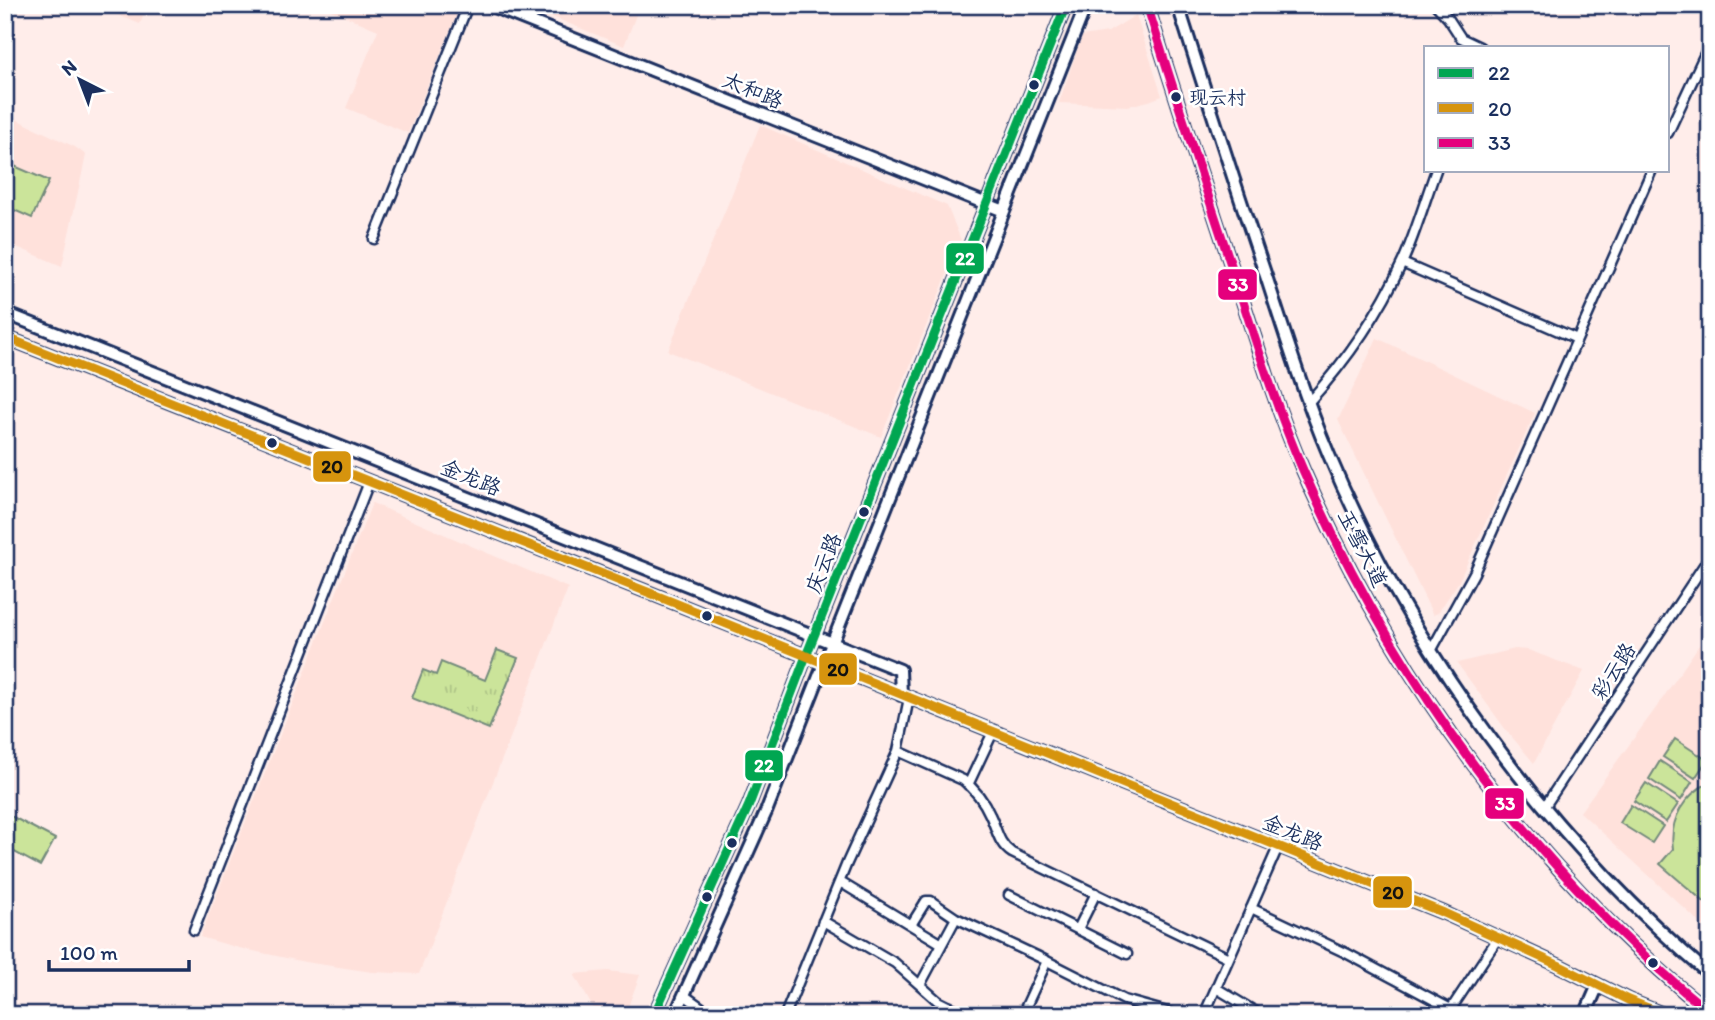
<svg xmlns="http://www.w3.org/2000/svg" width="1715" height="1020" viewBox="0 0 1715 1020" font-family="Itim,'LXGW WenKai TC',sans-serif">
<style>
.built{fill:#ffe1db}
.grass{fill:url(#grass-tufts);stroke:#738a7c;stroke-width:2}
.garden{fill:#cbe49a;stroke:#738a7c;stroke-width:2}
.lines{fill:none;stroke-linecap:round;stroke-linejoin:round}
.street-casing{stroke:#1b2f5e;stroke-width:13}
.secondary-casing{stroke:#1b2f5e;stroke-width:16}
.street{stroke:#fff;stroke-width:8}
.secondary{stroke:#fff;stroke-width:10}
.bus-1-casing{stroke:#fff;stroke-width:14}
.bus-2-casing{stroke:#fff;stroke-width:14}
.bus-3-casing{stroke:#fff;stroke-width:14}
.bus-1{stroke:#00a651;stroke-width:9}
.bus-2{stroke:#d6940e;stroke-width:9}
.bus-3{stroke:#e5007d;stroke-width:9}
.bus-dot{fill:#1b2f5e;stroke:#fff;stroke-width:2.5}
.labels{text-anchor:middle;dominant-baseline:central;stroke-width:5;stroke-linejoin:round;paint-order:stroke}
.bus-label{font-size:19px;fill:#1b2f5e;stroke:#fff;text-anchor:start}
.street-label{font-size:21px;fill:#1b2f5e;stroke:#fff}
.line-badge{stroke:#fff;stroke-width:2.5}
.badge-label{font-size:19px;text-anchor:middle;font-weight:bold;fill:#fff}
.pale-badge-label{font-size:19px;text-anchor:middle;font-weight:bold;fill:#111}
</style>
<defs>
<pattern id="grass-tufts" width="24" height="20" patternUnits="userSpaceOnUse" patternTransform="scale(1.75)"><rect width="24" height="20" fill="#cbe49a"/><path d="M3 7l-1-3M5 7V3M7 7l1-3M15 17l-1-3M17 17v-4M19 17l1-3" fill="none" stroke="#aec487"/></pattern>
</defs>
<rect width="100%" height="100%" fill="#ffedea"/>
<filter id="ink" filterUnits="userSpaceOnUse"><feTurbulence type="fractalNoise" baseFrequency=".0143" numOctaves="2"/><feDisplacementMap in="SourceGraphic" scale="14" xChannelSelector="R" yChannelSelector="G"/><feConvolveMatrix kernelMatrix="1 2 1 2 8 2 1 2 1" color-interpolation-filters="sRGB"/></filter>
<g filter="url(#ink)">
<path class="built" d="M93,5H148L140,24Z
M319,5H455L460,7L408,133L346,108L378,30Z
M523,5H640L624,46Z
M1136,15L1162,96L1149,101L1128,106L1059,103L1082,36L1108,32Z
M5,114L75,147L86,155L62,266L5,242Z
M760,125L947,206L961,240L881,437L668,351Z
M1377,338L1535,413L1459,581L1438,613L1433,615L1338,420Z
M372,503L568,588L419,974L372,972L305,962L239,948L200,937Z
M1710,629V932L1580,812L1656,708Z
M1515,649L1528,650L1584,671L1534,763L1506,730L1457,663Z
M608,971L640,975L625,1015L596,1013L574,974Z"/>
<path class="grass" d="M497,650L518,658L489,729L412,698L423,670L436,675L441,662L485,680Z"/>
<path class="garden" d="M5,162L49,181L32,218L5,206Z
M1675,739L1707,760L1695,778L1663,757Z
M1660,761L1692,782L1681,800L1649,779Z
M1710,782V907L1660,864L1673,849C1669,819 1684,795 1710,782Z
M1646,783L1678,804L1666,822L1634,801Z
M1631,805L1663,826L1652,843L1620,823Z
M9,815L55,839L40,866L5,847V821Z"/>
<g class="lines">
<g class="street-casing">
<path id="street" d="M1436,5L1448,18L1461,38L1480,47
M1668,133L1710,43
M374,239L468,5
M1402,263L1577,339
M1308,403C1347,360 1379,314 1403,261C1416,232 1425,200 1436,170
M1431,651L1474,573L1652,170
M898,751L963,780C976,790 984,801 990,815C997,829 998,844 1012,853L1229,958
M968,785L993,732
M1545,806L1710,556
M840,882L942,944
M1009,895L1127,954
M1251,908L1346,953L1462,1015
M823,921L895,963L938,1001L948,1006L969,1015
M911,925L926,901H931L956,918
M1078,929L1096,893
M194,930L369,482
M920,985L956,918L1039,957L1124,1000L1178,1015
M1216,988L1261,1015
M684,995L712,1015
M1451,1009L1498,938
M785,1015L847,863L898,751L909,698
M1022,1015L1047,961
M1204,1015L1278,847"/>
</g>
<g class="secondary-casing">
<path id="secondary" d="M489,5L1004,211
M1147,5C1176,99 1207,193 1238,286C1258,348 1277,410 1303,470C1394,679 1533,868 1710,1013
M1178,5C1207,97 1236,188 1267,279C1286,338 1305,398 1329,455C1412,652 1547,836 1710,975
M5,313L900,670L901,695
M5,337L650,593L1444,913L1558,965L1628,1000L1665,1015
M654,1015L749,805L806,656L1066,5
M675,1015L766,812L814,689L1086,5
M1585,1015L1598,985"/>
</g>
<use href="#street" class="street"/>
<use href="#secondary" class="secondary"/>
<g class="bus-1-casing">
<path id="bus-1" d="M654,1015L749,805L806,656L1066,5"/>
</g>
<g class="bus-2-casing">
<path id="bus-2" d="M5,337L650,593L1444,913L1558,965L1628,1000L1665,1015"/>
</g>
<g class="bus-3-casing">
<path id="bus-3" d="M1147,5C1176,99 1207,193 1238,286C1258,348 1277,410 1303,470C1394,679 1533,868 1710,1013"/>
</g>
<use href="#bus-1" class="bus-1"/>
<use href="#bus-2" class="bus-2"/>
<use href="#bus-3" class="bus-3"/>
</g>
</g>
<g class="bus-dot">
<circle cx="1034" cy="85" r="6"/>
<circle cx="1176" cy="97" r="6"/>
<circle cx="272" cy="443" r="6"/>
<circle cx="864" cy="512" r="6"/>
<circle cx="707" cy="616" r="6"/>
<circle cx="732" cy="843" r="6"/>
<circle cx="707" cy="897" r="6"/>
<circle cx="1653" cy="963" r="6"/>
</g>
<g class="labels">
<g class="bus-label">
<text x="1189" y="97">现云村</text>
</g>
<g class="street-label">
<text transform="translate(753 90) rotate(22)">太和路</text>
<text transform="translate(471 477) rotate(22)">金龙路</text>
<text transform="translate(1363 548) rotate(63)">玉雪大道</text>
<text transform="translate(823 563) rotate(-68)">庆云路</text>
<text transform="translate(1613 671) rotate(-57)">彩云路</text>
<text transform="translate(1293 832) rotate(22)">金龙路</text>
</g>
</g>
<g class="line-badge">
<rect x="945" y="242" width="40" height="33" rx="7" fill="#00a651"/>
<rect x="1217" y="268" width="41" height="33" rx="7" fill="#e5007d"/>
<rect x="312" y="450" width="40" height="33" rx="7" fill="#d6940e"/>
<rect x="818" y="652" width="40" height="34" rx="7" fill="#d6940e"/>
<rect x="744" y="749" width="40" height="33" rx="7" fill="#00a651"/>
<rect x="1484" y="787" width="41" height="33" rx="7" fill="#e5007d"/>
<rect x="1372" y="875" width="41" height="34" rx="7" fill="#d6940e"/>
</g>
<g class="badge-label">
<text x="965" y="265">22</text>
<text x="1238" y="291">33</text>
<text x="764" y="772">22</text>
<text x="1505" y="810">33</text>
</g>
<g class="pale-badge-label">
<text x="332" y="473">20</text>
<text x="838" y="676">20</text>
<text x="1393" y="899">20</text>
</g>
<rect width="1715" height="1020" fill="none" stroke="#fff" stroke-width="28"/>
<rect x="14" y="14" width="1687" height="992" fill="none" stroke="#1b2f5e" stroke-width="2.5" filter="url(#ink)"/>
<rect x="1424" y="46" width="245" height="126" fill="#ffffff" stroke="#a4acbf" stroke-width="2"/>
<rect x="1438" y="68" width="35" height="10" fill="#00a651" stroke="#a4acbf" stroke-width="2"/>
<text x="1488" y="80" font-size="21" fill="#1b2f5e">22</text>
<rect x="1438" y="103" width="35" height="10" fill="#d6940e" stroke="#a4acbf" stroke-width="2"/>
<text x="1488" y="116" font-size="21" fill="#1b2f5e">20</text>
<rect x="1438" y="138" width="35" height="10" fill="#e5007d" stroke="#a4acbf" stroke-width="2"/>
<text x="1488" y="150" font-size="21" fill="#1b2f5e">33</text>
<g transform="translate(80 80) rotate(318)" stroke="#ffffff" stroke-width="5" paint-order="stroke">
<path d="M0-5L12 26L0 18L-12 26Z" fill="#1b2f5e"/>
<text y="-10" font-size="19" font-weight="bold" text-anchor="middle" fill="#1b2f5e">N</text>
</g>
<path d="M49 960v10h140v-10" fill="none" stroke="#1b2f5e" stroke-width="3.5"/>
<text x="60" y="960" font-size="21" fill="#1b2f5e" stroke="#ffffff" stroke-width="5" paint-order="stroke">100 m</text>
</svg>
